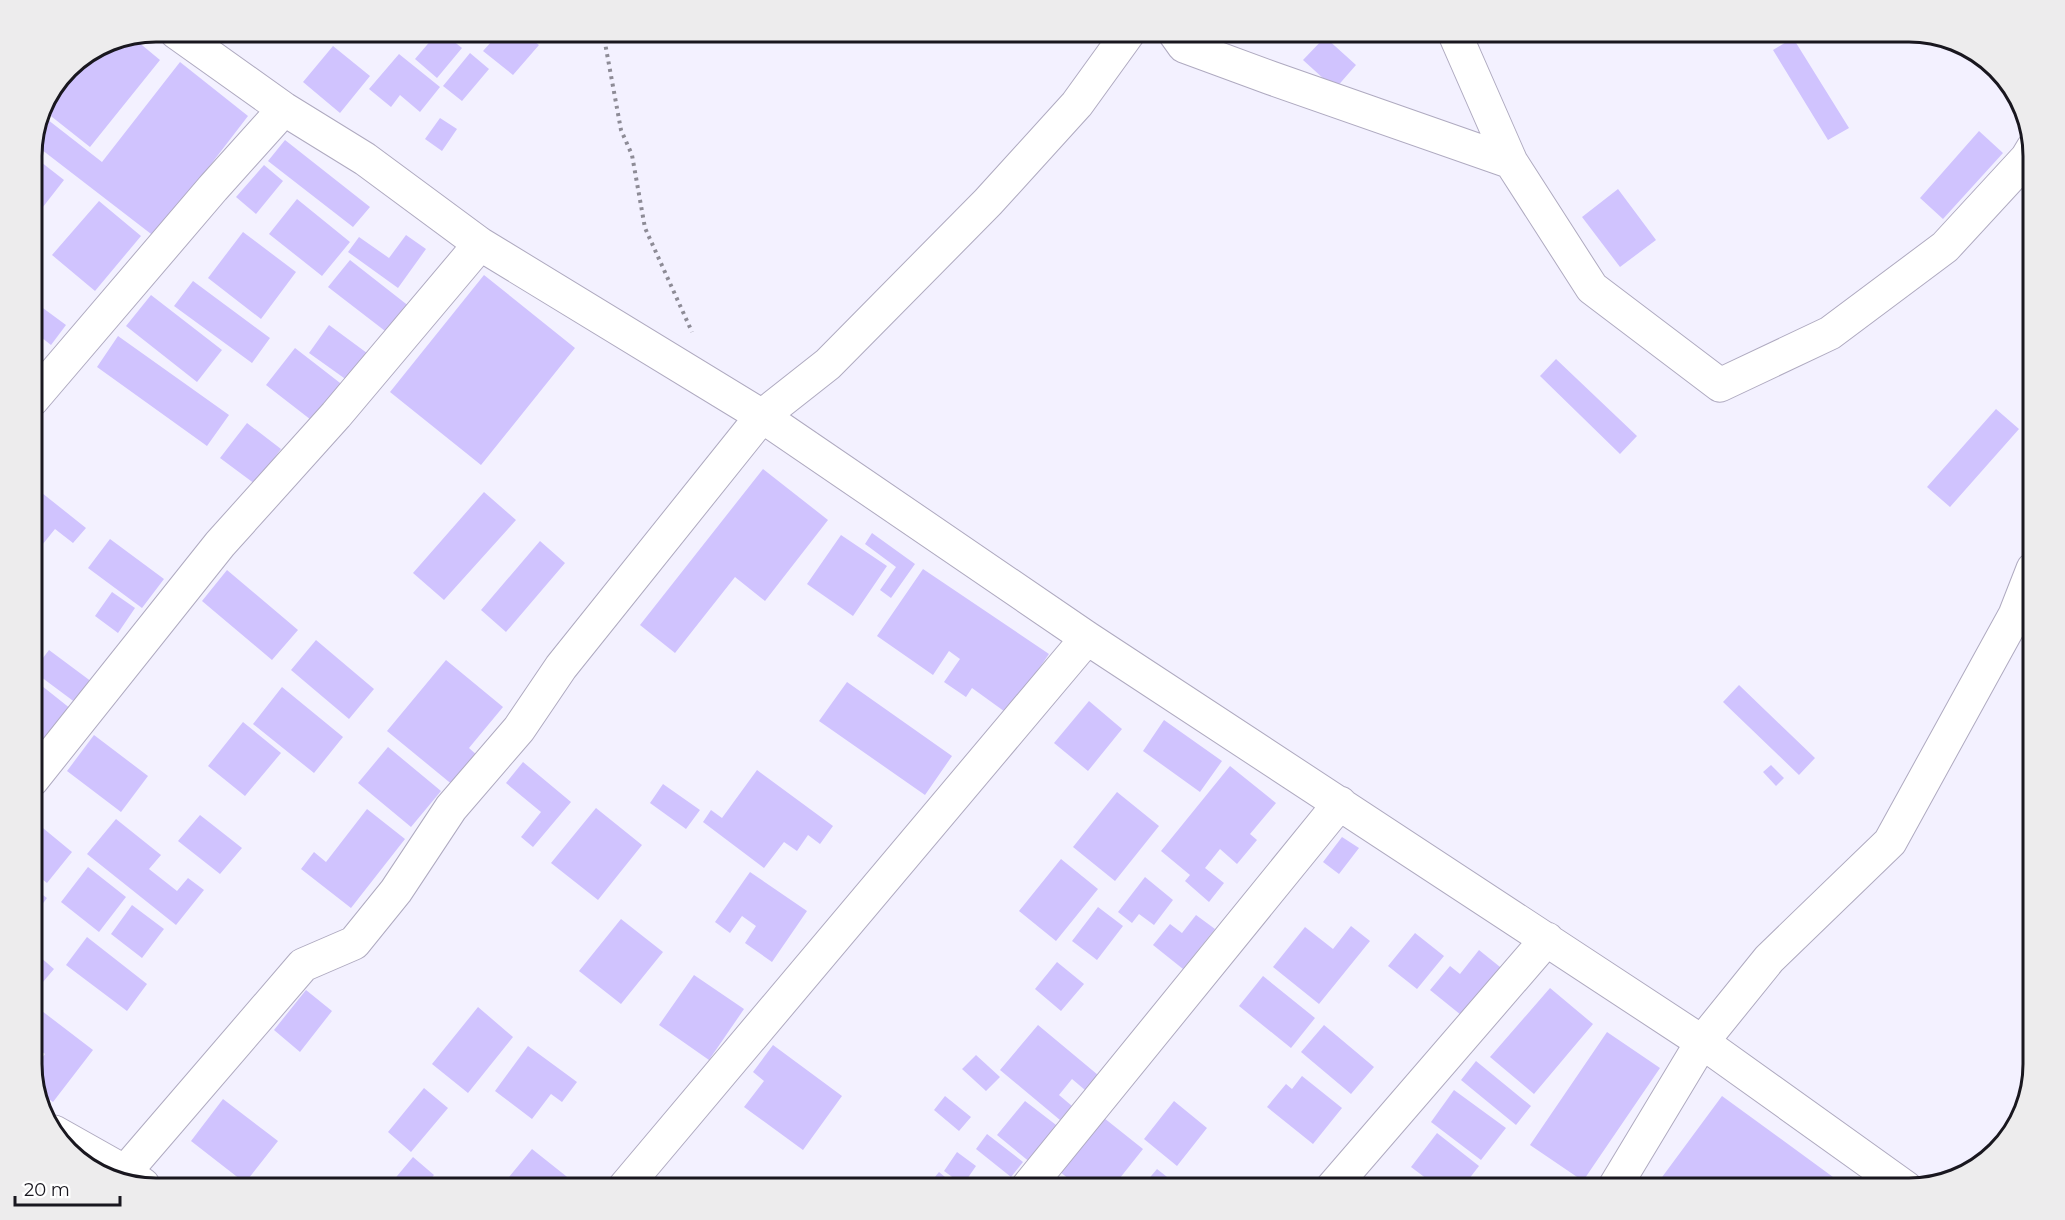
<svg xmlns="http://www.w3.org/2000/svg" width="2065" height="1220" viewBox="0 0 2065 1220" font-family="Montserrat,sans-serif">
<style>
.building{fill:#d0c3fe}
.lines{fill:none;stroke-linecap:round;stroke-linejoin:round}
.minor-casing{stroke:#afaac0;stroke-width:35}
.path{stroke:#8d8b96;stroke-width:4;stroke-dasharray:3 4.5;stroke-linecap:butt}
.minor{stroke:#fff;stroke-width:33}
.rim{fill:none;stroke:#19171f;stroke-width:3}
</style>
<rect width="100%" height="100%" fill="#f3f1ff"/>
<path class="building" d="M438,32H442L462,48L437,78L415,59Z
M500,32H522L539,45L513,75L483,51Z
M131,36L160,60L90,147L42,109L44,101L68,68L108,41Z
M1325,37L1356,65L1335,89L1303,60Z
M1793,38L1849,128L1828,140L1773,50Z
M333,46L370,76L340,113L303,82Z
M470,53L489,69L462,101L443,86Z
M399,54L440,87L420,112L400,95L391,107L369,89Z
M180,62L248,116L155,237L33,143L39,122L43,116L102,162Z
M440,118L457,129L442,151L425,139Z
M1979,131L2003,153L1943,219L1920,198Z
M285,140L370,207L353,227L268,161Z
M32,155L64,180L32,221Z
M264,165L283,181L256,214L236,197Z
M1618,189L1656,240L1620,267L1582,217Z
M297,199L350,242L322,276L269,234Z
M99,201L141,236L95,291L52,255Z
M243,232L296,272L261,319L208,278Z
M406,235L426,249L398,288L348,252L359,237L389,258Z
M350,260L410,307L389,334L328,287Z
M484,275L575,348L481,465L390,392Z
M193,281L270,338L252,363L174,306Z
M151,295L222,350L197,382L126,326Z
M32,300L66,325L51,345L32,330Z
M329,325L371,356L351,383L309,353Z
M118,336L229,415L207,446L97,367Z
M295,348L344,386L315,423L266,385Z
M1556,359L1637,436L1620,454L1540,376Z
M1996,409L2019,429L1950,507L1927,487Z
M247,423L281,449L255,484L220,458Z
M763,469L828,520L765,601L735,577L675,653L640,625Z
M32,485L86,528L73,543L55,529L38,550L32,546Z
M484,492L516,520L444,600L413,573Z
M872,533L915,564L891,598L880,590L896,567L865,544Z
M841,535L887,566L853,616L807,584Z
M110,539L164,579L142,608L88,568Z
M540,541L565,563L506,632L481,610Z
M923,569L1049,654L1008,714L972,688L966,697L944,682L960,659L949,651L933,675L877,636Z
M227,570L298,630L272,660L202,601Z
M112,592L135,608L118,633L95,616Z
M316,640L374,689L349,719L291,670Z
M49,650L92,682L76,703L33,671Z
M446,660L503,707L469,748L478,756L454,786L387,731Z
M32,678L71,709L36,754L32,750Z
M847,682L952,756L925,795L819,721Z
M1739,685L1815,758L1799,775L1723,702Z
M282,687L343,737L314,773L253,724Z
M1089,701L1122,729L1088,771L1054,743Z
M1164,720L1222,761L1200,792L1143,751Z
M243,722L281,753L245,796L208,766Z
M94,735L148,776L121,812L67,771Z
M388,747L441,791L411,827L358,783Z
M523,762L571,802L533,847L521,837L541,812L506,783Z
M1771,765L1784,778L1776,786L1763,772Z
M1230,766L1276,803L1250,834L1257,840L1237,864L1220,849L1205,868L1224,883L1209,902L1185,881L1190,875L1161,851Z
M757,770L833,826L820,844L808,835L797,851L784,842L764,868L703,822L711,810L722,818Z
M663,784L700,810L686,829L650,803Z
M1117,792L1159,826L1115,881L1073,847Z
M596,808L642,845L598,900L551,863Z
M367,809L405,839L351,908L301,869L314,852L326,862Z
M200,815L242,848L220,874L178,841Z
M32,819L72,852L47,883L32,871Z
M116,819L161,855L149,869L177,891L188,878L204,890L176,925L87,854Z
M1342,837L1359,848L1339,874L1323,862Z
M1061,859L1098,889L1056,941L1019,911Z
M88,867L126,897L99,932L61,902Z
M750,872L807,911L772,962L745,943L756,926L742,916L730,933L715,922Z
M1145,877L1173,900L1154,925L1139,914L1132,923L1118,912Z
M32,887L47,898L32,918Z
M132,905L164,929L142,958L111,934Z
M1098,907L1123,926L1097,960L1072,941Z
M1196,915L1215,929L1183,969L1153,945L1170,924L1182,933Z
M621,919L663,952L621,1004L579,971Z
M1351,926L1370,941L1319,1004L1273,967L1305,927L1333,949Z
M1415,933L1444,956L1417,989L1388,966Z
M87,937L147,984L127,1011L66,965Z
M32,950L54,969L32,995Z
M1479,950L1505,971L1466,1019L1430,990L1450,966L1460,974Z
M1057,962L1084,984L1061,1011L1035,989Z
M694,975L744,1009L709,1060L659,1025Z
M1263,976L1315,1018L1291,1048L1239,1006Z
M1550,988L1593,1024L1534,1094L1490,1057Z
M306,990L332,1011L300,1052L274,1030Z
M478,1007L513,1037L468,1093L432,1064Z
M42,1011L93,1050L53,1102L37,1090L32,1072L45,1054L32,1044V1024Z
M1038,1025L1098,1075L1085,1090L1072,1079L1059,1095L1072,1106L1060,1120L1000,1070Z
M1324,1025L1374,1067L1351,1094L1301,1052Z
M1607,1032L1660,1068L1583,1181L1530,1145Z
M773,1045L842,1096L803,1150L744,1107L764,1081L753,1072Z
M528,1046L577,1082L562,1102L551,1094L532,1119L495,1091Z
M976,1055L1000,1077L986,1091L962,1069Z
M1476,1061L1531,1106L1516,1125L1461,1080Z
M1302,1076L1342,1108L1313,1144L1267,1107L1286,1084L1292,1089Z
M424,1088L448,1108L411,1152L388,1132Z
M1454,1090L1506,1128L1481,1160L1431,1122Z
M945,1096L971,1117L959,1131L934,1110Z
M1722,1096L1833,1177L1824,1188H1654Z
M223,1099L278,1141L245,1183L191,1141Z
M1025,1101L1060,1128L1031,1163L997,1135Z
M1174,1101L1207,1128L1177,1166L1144,1139Z
M1099,1114L1143,1149L1112,1188H1081L1056,1169Z
M1437,1133L1479,1166L1462,1188H1439L1411,1167Z
M987,1134L1023,1162L1011,1177L976,1149Z
M532,1149L581,1188H500Z
M957,1152L976,1166L963,1185L944,1171Z
M413,1157L434,1175L423,1188H387Z
M1157,1169L1181,1188H1141Z
M939,1172L951,1182L959,1188H926Z
M1049,1173L1070,1188H1037Z"/>
<g class="lines">
<g class="minor-casing">
<path id="minor" d="M176,32L284,109L365,159L480,244L762,416L1087,638L1702,1042L1906,1188
M1174,32L1184,46L1271,78L1511,162
M1454,32L1511,162L1592,288L1720,385L1830,333L1945,247L2027,158L2033,148
M32,400L213,188L284,109
M32,780L220,544L336,415L480,244
M54,1132L125,1172L143,1185
M125,1172L303,965L354,943L396,891L451,808L519,729L561,667L762,416L828,364L988,202L1077,104L1129,32
M624,1188L1087,638
M1027,1188L1340,803
M1332,1188L1547,939
M1614,1188L1702,1042L1769,959L1890,842L2015,615L2033,569"/>
</g>
<path class="path" d="M603,32L621,130L632,155L645,228L692,332"/>
<use href="#minor" class="minor"/>
</g>
<path d="M0 0H2065V1220H0ZM156 42H1909A114 114 0 0 1 2023 156V1064A114 114 0 0 1 1909 1178H156A114 114 0 0 1 42 1064V156A114 114 0 0 1 156 42Z" fill="#edeced" fill-rule="evenodd"/>
<path class="rim" d="M156 42H1909A114 114 0 0 1 2023 156V1064A114 114 0 0 1 1909 1178H156A114 114 0 0 1 42 1064V156A114 114 0 0 1 156 42Z"/>
<path d="M15 1196v9h105v-9" fill="none" stroke="#19171f" stroke-width="3"/>
<text x="24" y="1196" font-size="18" fill="#19171f" stroke="#ffffff" stroke-width="4.5" paint-order="stroke">20 m</text>
</svg>
